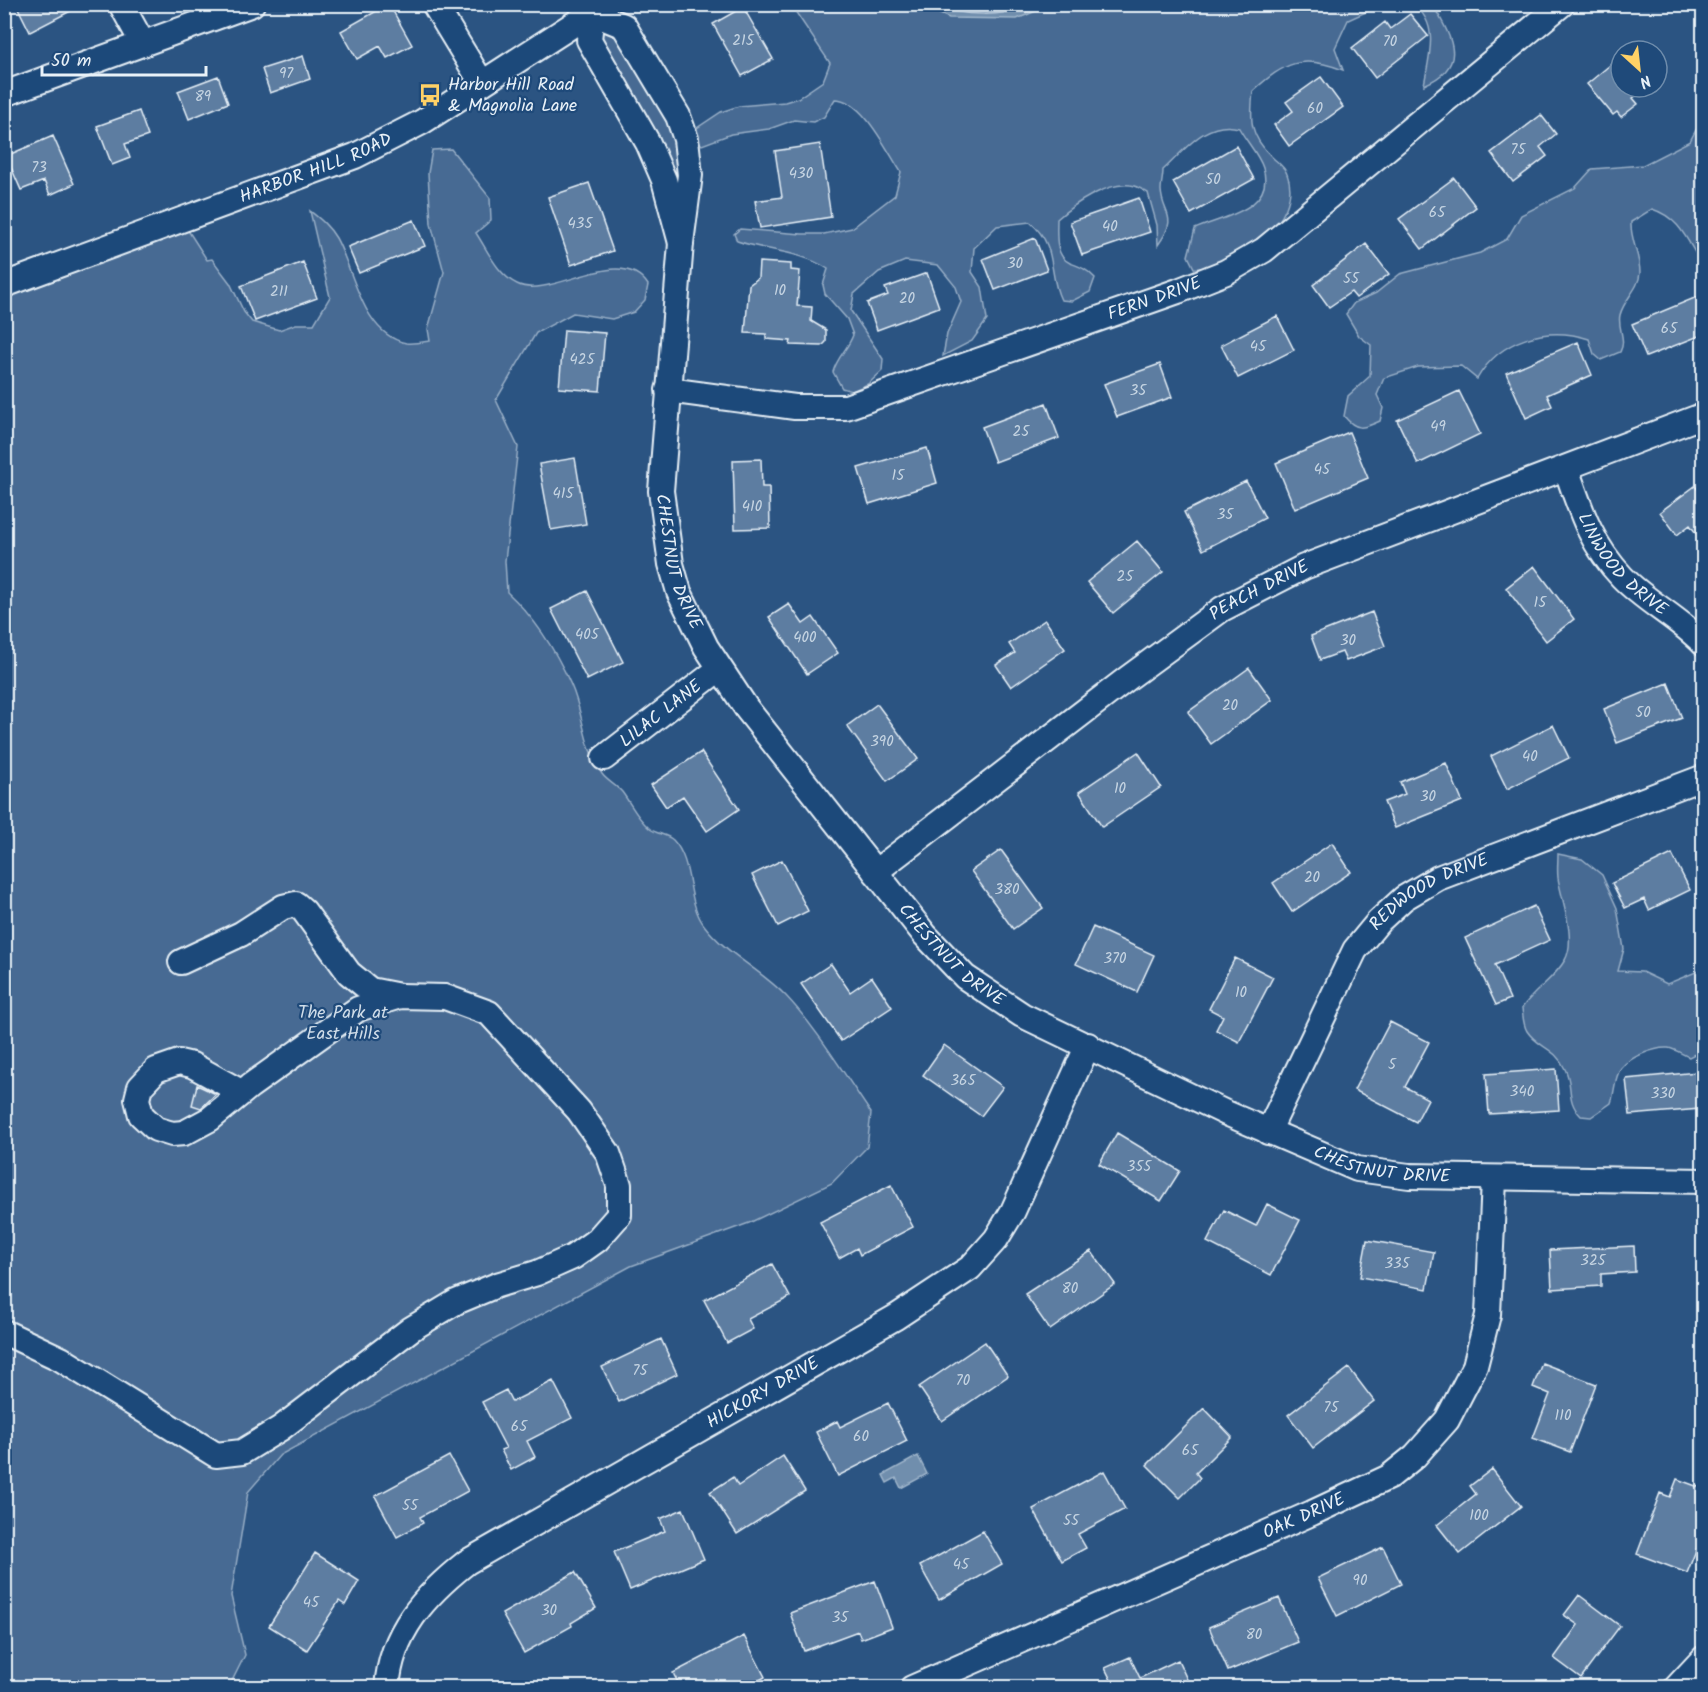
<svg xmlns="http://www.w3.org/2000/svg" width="1708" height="1692" viewBox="0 0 1708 1692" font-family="Kalam,sans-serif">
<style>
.green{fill:#476b93;stroke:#98aec6;stroke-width:1.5}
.water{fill:#708ead;stroke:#a0b6cb;stroke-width:1.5}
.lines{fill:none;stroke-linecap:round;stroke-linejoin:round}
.shore{stroke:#b8c9da;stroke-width:1.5}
.building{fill:#5d7da1;stroke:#e8f1f8;stroke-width:1.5}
.minor-casing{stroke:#e8f1f8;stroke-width:28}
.minor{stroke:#1f4a7a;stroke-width:24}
.labels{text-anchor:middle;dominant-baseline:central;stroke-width:4.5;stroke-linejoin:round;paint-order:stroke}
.number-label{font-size:15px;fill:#c5d4e2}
.poi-label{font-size:18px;fill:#e8f1f8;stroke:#1f4a7a;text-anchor:start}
.street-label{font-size:18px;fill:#e8f1f8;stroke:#1f4a7a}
.park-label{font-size:18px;fill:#d0dde9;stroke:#1f4a7a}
</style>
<rect width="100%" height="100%" fill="#2b5482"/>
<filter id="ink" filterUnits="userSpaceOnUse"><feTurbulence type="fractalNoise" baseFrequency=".0167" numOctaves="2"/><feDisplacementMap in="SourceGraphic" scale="12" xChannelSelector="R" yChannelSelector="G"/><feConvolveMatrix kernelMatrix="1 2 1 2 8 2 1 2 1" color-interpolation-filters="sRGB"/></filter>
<g filter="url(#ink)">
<path class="green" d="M791,5H1381L1348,20L1335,48L1343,70C1302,54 1285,62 1253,91C1250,120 1249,135 1272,157C1277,162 1285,167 1287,174C1305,220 1235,271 1194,268L1188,256L1195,229C1220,217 1276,210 1263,168C1259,155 1246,141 1239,128C1206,119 1185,150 1163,170C1163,177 1161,184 1161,190C1162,215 1180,215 1158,245L1157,225L1148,193C1143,190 1136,185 1130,185C1107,182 1074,204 1057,219C1057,233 1054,256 1070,263C1081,267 1087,269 1095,278L1090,292L1072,301L1061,300C1047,272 1059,247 1030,222L997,226L974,248L972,272L982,287L987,320L972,341L943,356L947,334L961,302L956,287L938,265L905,261L879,272L854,294L851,311L883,359L882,371L868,384L852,391L842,388L833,372C837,357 848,349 853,335L847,319L825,294L823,285L828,269C801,251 766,251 737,241L734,234L740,229L802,234H824L852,228L895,195L901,172C887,151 863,99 835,99L824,117L813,122L794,120L769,129L731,134L702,145L695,138L697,128L721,112L739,106L785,102L798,98L823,81L830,63Z
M1414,5H1433C1451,37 1470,66 1424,85C1429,56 1440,25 1414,5Z
M592,13L624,26L678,116L686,212L589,40Z
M1703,117V266C1688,243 1681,218 1652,209L1631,222C1630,240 1640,254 1640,273C1639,289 1624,299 1620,315C1617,327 1627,340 1620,352L1601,360L1594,354L1589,339C1546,325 1499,340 1477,379L1461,366L1418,367L1384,378L1377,395L1383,408L1380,421C1363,429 1356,431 1344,416L1348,396L1370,376L1371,345L1359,336L1346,314L1354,303L1376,293L1400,274L1480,253L1507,239L1521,215L1575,188L1592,169L1643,165L1690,141Z
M451,149L490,198L491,220L476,233C488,251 497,274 517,284C550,301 621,242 648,285L645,300L634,312L612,319L573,313L536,333L496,400L518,447L505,561L507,592C534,617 556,651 571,685C584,714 583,747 602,774C607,781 616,785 622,792C631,804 637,818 649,828C655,834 667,834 673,840C694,862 686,901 704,925C726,954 760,969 786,996C819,1031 844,1074 871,1113L867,1147L832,1183L749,1223L631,1266L280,1455L248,1492L231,1596L245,1655L229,1687L5,1688V285L182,221L207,260L212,259L230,283L244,312L252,322L279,330L296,324H314L330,297L310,211C320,219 329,226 336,238C354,270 362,334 406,343C413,344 423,342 430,341L428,329L444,272L431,224L428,173L432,150Z
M1702,849L1704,850L1703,878L1697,867L1696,854Z
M1558,854L1582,859L1602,875L1617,908L1624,949L1618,971L1642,972L1667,984L1703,969V1050L1689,1057C1682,1054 1675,1049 1668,1048C1655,1047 1630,1057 1621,1068C1614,1078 1615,1092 1611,1103L1591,1117L1581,1116C1565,1100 1574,1086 1565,1069C1555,1047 1538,1048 1527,1031C1523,1025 1523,1015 1522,1008C1534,990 1554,979 1565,960C1577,939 1561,898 1558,878C1557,870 1558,862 1558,854Z"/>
<path class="water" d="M920,5H1050L1017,19L949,18Z
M918,1456L927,1474L901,1488L896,1478L887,1483L883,1475Z"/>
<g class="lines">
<path class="shore" d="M931,4C962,17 1005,18 1035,4
M950,4H1017"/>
</g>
<path class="building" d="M16,4H84L30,32Z
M389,4L412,45L387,58L380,46L357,59L341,31Z
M743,7L773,59L742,76L713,24Z
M1410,14L1428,36L1375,78L1352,48L1385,22L1390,29Z
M303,56L310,79L270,93L262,69Z
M1621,56V87H1647L1633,98L1638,104L1621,117L1617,112L1613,115L1587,84Z
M218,76L228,103L189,119L178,91Z
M1321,77L1343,107L1289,146L1274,125L1293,111L1286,102Z
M139,111L148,136L125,144L130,158L112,165L97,126Z
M1541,115L1556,134L1540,147L1547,156L1513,182L1491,153Z
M53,136L74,184L50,195L44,181L21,190L6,156Z
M820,144L831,217L760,228L755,201L782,197L775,151Z
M1236,146L1254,179L1191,214L1173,182Z
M1454,178L1476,207L1422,249L1399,219Z
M589,183L613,251L571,265L548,197Z
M1139,198L1150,232L1082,255L1070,222Z
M414,220L425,246L359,273L348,247Z
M1035,238L1047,270L995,290L983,259Z
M1366,244L1389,274L1356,298L1351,292L1329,307L1313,285Z
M303,262L317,298L255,321L241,286Z
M759,262L791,264V270L800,271L797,306L812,307L811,321L826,330V342L822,346L790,345L791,341L766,339V334L745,333L749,285L758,278Z
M927,273L939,307L877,330L867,303L888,295L885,288Z
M1704,294V334L1646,357L1632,324Z
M1277,316L1294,350L1238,378L1221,345Z
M564,330L605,333L600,391L559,388Z
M1578,342L1592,375L1547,395L1552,406L1526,418L1506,373Z
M1160,364L1172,397L1117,417L1104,384Z
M1459,391L1480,434L1418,464L1397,420Z
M1046,403L1059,438L995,462L982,427Z
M1349,432L1368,478L1295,509L1276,463Z
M927,448L937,483L869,504L858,468Z
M575,458L586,524L551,530L539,464Z
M761,459L762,487H769L770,528L735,529L733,460Z
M1246,481L1265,518L1203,550L1184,512Z
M1695,486L1704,497V544L1690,525L1677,535L1660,512Z
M1137,541L1163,572L1113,613L1087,582Z
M1534,566L1574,619L1546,641L1506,588Z
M587,591L623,662L587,680L551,609Z
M789,604L803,624L813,617L838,653L807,674L769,617Z
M1372,612L1385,646L1346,661L1342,652L1320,660L1311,636Z
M1045,620L1065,649L1011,687L996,665L1015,653L1009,644Z
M1249,668L1272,700L1211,744L1188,712Z
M1668,683L1682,718L1617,743L1604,709Z
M877,704L918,759L887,781L847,726Z
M1553,725L1569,758L1507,789L1491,756Z
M701,752L739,809L707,831L683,796L666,807L651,785Z
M1138,752L1161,787L1102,827L1079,792Z
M1446,763L1462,801L1395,828L1384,802L1405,794L1400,782Z
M1332,843L1351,872L1292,912L1273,883Z
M1001,850L1043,908L1013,929L971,871Z
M1672,854L1690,890L1649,910L1644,899L1625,908L1612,883Z
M782,860L808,911L778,926L752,875Z
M1534,906L1550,940L1495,965L1510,999L1496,1005L1465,938Z
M1093,927L1154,955L1137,992L1076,964Z
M1235,958L1273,977L1239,1042L1216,1030L1223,1016L1209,1009Z
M831,964L850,992L872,977L892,1007L841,1041L801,984Z
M1390,1022L1429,1042L1405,1087L1428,1099L1416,1122L1354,1090Z
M944,1045L1003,1087L981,1116L923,1075Z
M1556,1069L1559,1110L1489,1114L1486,1074Z
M1697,1072L1700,1109L1630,1115L1626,1079Z
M197,1085L216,1094L201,1108L192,1105Z
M1117,1133L1180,1171L1161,1201L1099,1164Z
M891,1185L913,1227L860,1255L857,1248L839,1258L820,1222Z
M1267,1204L1300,1220L1271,1275L1207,1242L1224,1210L1256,1226Z
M1367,1240L1434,1252L1427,1289L1360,1277Z
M1634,1246L1635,1272L1601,1274V1286L1552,1289L1550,1250Z
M1091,1251L1115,1284L1050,1330L1025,1294Z
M772,1264L790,1297L748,1319L753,1329L727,1343L704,1300Z
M661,1339L677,1374L619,1402L602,1367Z
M985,1342L1008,1376L942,1421L919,1387Z
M1542,1363L1596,1384L1570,1452L1533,1438L1550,1394L1533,1387Z
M1349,1368L1374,1401L1313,1448L1288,1415Z
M553,1381L572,1418L527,1441L535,1457L511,1470L501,1450L506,1448L482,1402L506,1390L512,1402Z
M888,1403L907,1441L838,1476L816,1432L837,1421L840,1427Z
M1204,1408L1232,1437L1196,1473L1200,1478L1180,1498L1147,1465Z
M449,1456L468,1491L420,1517L423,1523L397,1537L375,1496Z
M783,1456L805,1491L737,1534L710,1492L733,1477L738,1486Z
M1492,1469L1521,1506L1460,1554L1437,1525L1476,1494L1470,1486Z
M1104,1471L1125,1509L1078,1534L1086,1548L1062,1561L1033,1509Z
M1677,1479L1704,1489V1530L1687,1573L1637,1554L1660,1493L1670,1497Z
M683,1509L704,1559L630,1590L614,1552L665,1531L660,1519Z
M983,1531L1002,1564L939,1600L920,1566Z
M1383,1547L1401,1584L1337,1616L1318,1578Z
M315,1553L359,1581L345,1605L339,1601L307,1650L269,1626Z
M575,1572L596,1608L571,1623L572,1626L524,1653L502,1614Z
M875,1581L892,1627L861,1639L858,1631L804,1651L790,1613Z
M1579,1595L1620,1626L1581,1678L1554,1658L1578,1625L1564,1615Z
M1279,1598L1298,1642L1228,1671L1209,1627Z
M744,1636L765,1677L745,1688H681L673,1673Z
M1130,1657L1140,1678L1178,1660L1191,1688H1115L1105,1668Z"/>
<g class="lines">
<g class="minor-casing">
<g id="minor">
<path d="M121,4L143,44"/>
<path d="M434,4L482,83"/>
<path d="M592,13L624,26L678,116L686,139L690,175L681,243L664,180L648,143L589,40Z"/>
<path d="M4,94L252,4"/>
<path id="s1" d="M681,243L661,491L671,564L679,592L706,647L747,709L925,935L965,977L1022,1015L1226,1113L1357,1169L1409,1176L1704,1181"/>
<path id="s2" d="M4,285L355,156L422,122L605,4"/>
<path id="s3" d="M668,390L795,407H846L1178,291L1226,272L1264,250L1562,4"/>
<path id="s4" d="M1566,468C1581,511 1590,543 1622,577C1646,602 1679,618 1704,644"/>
<path id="s5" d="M604,758L719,669"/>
<path id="s6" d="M875,872L1128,678L1222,609L1304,567L1704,415"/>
<path d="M181,962L241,934L283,907L296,904L304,911L349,973L370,990L400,996"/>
<path id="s7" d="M1268,1132L1355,950L1379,921L1404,898L1438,878L1704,777"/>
<path d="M4,1332L61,1359L216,1455L242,1452L281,1428L411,1329L456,1302L497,1285L537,1273L573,1257L597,1240L619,1215V1185L608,1153L579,1111L489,1013L445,997L400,996L358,1009L250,1086L210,1119L184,1133L172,1134L156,1129L141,1115L137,1099L140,1087L156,1070L179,1062L192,1065L241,1092"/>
<path id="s8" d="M387,1688C391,1632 425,1595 467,1562L896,1317L970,1268L996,1239L1013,1211L1088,1045"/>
<path id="s9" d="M912,1688L1312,1513L1389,1477L1415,1456L1447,1420L1475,1366L1488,1315L1494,1179"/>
<path d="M1676,1688L1704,1658"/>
</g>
</g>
<use href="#minor" class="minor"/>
</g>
</g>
<defs>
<g id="bus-bare" transform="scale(1.8)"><path d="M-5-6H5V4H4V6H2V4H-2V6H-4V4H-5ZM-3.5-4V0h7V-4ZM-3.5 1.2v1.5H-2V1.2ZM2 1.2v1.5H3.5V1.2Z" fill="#ffd166" stroke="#1f4a7a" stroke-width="2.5" paint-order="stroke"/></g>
</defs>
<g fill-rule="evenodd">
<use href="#bus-bare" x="430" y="95"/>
</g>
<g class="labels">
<g class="number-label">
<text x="743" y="41">215</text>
<text x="1390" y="42">70</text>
<text x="286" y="74">97</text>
<text x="203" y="97">89</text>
<text x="1315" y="109">60</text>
<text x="1518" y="150">75</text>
<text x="39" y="168">73</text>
<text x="801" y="174">430</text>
<text x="1213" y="180">50</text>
<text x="1437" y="213">65</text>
<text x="580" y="224">435</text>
<text x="1110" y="227">40</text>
<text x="1015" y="264">30</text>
<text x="1351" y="279">55</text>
<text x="780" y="291">10</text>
<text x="279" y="292">211</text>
<text x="907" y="299">20</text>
<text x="1669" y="329">65</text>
<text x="1258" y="347">45</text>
<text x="582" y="360">425</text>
<text x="1138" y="391">35</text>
<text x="1438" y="427">49</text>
<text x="1021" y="432">25</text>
<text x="1322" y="470">45</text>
<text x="898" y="476">15</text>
<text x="563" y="494">415</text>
<text x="752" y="507">410</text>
<text x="1225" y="515">35</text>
<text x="1125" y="577">25</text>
<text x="1540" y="603">15</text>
<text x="587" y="635">405</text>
<text x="805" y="638">400</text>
<text x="1348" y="641">30</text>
<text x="1230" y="706">20</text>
<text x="1643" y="713">50</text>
<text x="882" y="742">390</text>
<text x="1530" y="757">40</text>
<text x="1120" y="789">10</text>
<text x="1428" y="797">30</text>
<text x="1312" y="878">20</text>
<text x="1007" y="890">380</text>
<text x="1115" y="959">370</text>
<text x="1241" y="993">10</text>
<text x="1392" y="1065">5</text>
<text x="963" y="1081">365</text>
<text x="1522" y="1092">340</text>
<text x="1663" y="1094">330</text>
<text x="1139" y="1167">355</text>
<text x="1593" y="1261">325</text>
<text x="1397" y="1264">335</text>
<text x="1070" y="1289">80</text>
<text x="640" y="1371">75</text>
<text x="963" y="1381">70</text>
<text x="1331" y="1408">75</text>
<text x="1563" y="1416">110</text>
<text x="519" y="1427">65</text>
<text x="861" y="1437">60</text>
<text x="1190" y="1451">65</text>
<text x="410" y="1506">55</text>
<text x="1479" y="1516">100</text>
<text x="1071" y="1521">55</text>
<text x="961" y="1565">45</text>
<text x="1360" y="1581">90</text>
<text x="311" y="1603">45</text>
<text x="549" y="1611">30</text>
<text x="840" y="1618">35</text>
<text x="1254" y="1635">80</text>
</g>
<g class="poi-label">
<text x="448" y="85">Harbor Hill Road<tspan x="448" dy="21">&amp; Magnolia Lane</tspan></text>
</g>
<g class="street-label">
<text stroke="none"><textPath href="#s2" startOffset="333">HARBOR HILL ROAD</textPath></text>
<text stroke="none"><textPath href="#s3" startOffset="506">FERN DRIVE</textPath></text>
<text stroke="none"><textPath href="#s1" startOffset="322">CHESTNUT DRIVE</textPath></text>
<text stroke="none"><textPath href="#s4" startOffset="114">LINWOOD DRIVE</textPath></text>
<text stroke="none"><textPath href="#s6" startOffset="477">PEACH DRIVE</textPath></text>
<text stroke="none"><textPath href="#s5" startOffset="72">LILAC LANE</textPath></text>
<text stroke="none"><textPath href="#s7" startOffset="298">REDWOOD DRIVE</textPath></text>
<text stroke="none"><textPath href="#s1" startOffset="808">CHESTNUT DRIVE</textPath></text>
<text stroke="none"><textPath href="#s1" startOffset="1294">CHESTNUT DRIVE</textPath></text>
<text stroke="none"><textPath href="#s8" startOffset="495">HICKORY DRIVE</textPath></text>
<text stroke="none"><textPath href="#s9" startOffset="428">OAK DRIVE</textPath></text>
</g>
<g class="park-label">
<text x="343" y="1013">The Park at<tspan x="343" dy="21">East Hills</tspan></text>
</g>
</g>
<rect width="1708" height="1692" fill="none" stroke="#1f4a7a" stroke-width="24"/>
<rect x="12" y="12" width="1684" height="1668" fill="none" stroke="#e8f1f8" stroke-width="2" filter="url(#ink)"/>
<g transform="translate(1639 69) rotate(153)"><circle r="28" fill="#1f4a7a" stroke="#6f8dac" stroke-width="1.5"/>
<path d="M0-4.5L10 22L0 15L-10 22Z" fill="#ffd166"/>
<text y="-9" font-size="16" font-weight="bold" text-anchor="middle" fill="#e8f1f8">N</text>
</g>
<path d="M42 66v9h164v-9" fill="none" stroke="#e8f1f8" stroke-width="3"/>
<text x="51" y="66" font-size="18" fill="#e8f1f8" stroke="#1f4a7a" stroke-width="4.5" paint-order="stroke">50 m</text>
</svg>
